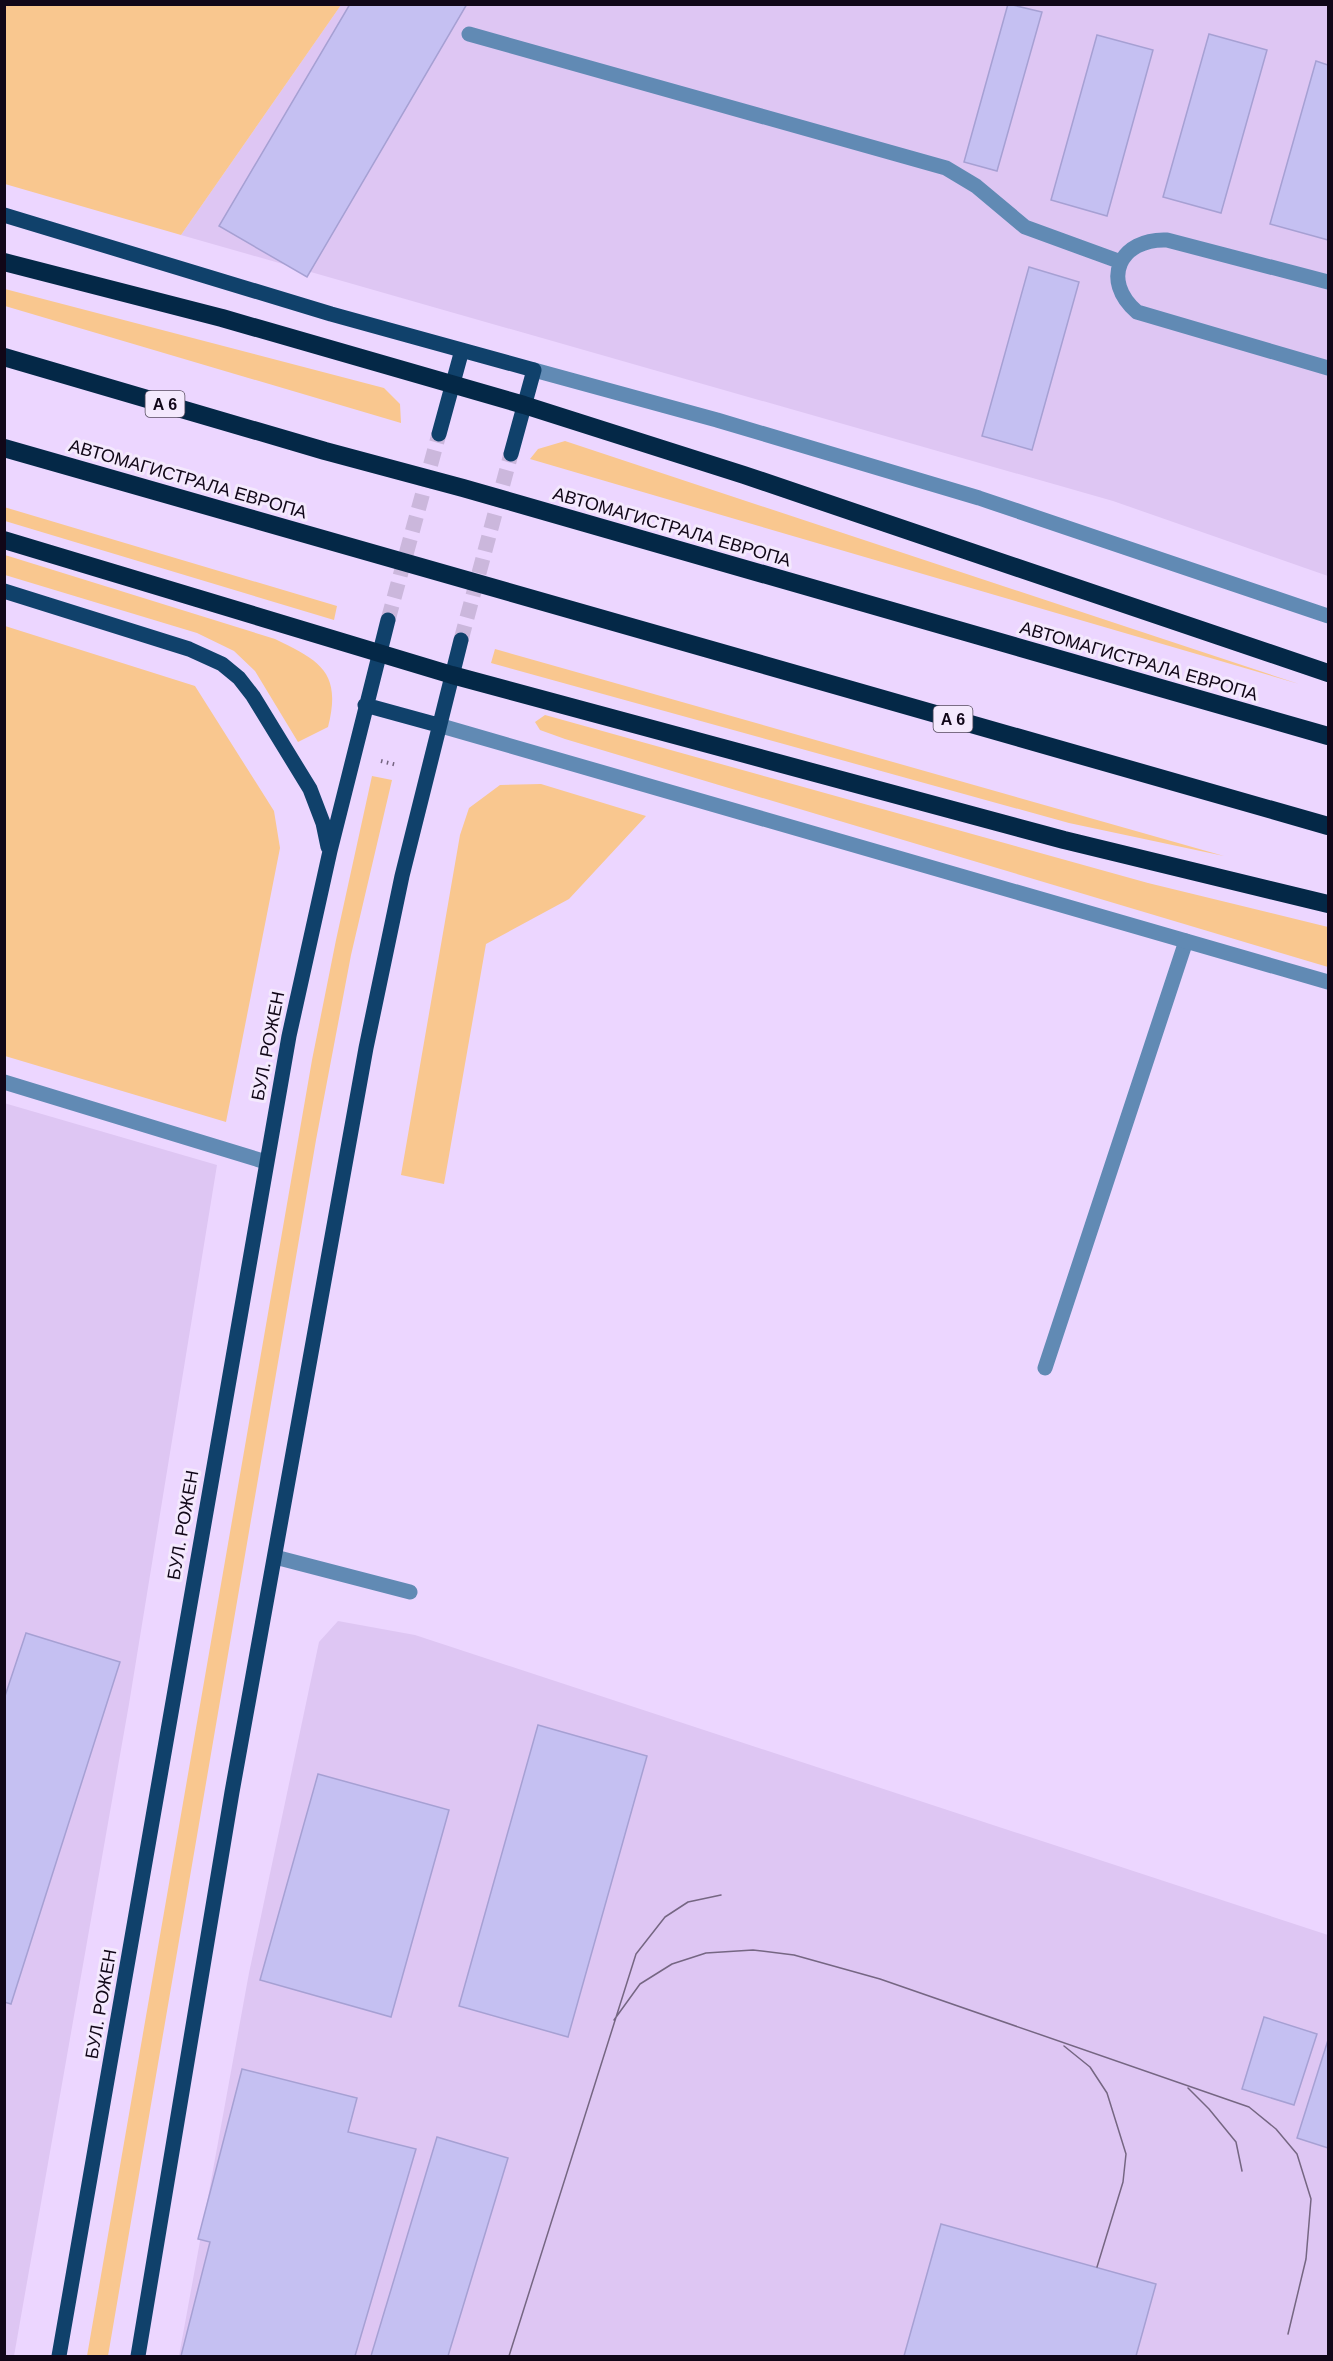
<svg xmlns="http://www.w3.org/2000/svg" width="1333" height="2361" viewBox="0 0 1333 2361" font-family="Arial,sans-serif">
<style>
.built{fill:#dec6f3}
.green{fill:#f9c78f}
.building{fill:#c5c0f2;stroke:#a6a0d3;stroke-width:1.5}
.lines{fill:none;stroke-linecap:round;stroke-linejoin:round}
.primary-tunnel{stroke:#cbb7dc;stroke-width:15;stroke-dasharray:15 8;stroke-linecap:butt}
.path{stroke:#746480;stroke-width:4;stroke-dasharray:1.5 4.5;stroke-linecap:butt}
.service{stroke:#618ab4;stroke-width:15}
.minor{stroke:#618ab4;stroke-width:15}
.primary{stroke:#10416b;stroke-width:15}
.motorway{stroke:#042847;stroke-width:18}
.tram{stroke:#756682;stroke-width:1.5}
.labels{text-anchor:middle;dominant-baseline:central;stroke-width:6;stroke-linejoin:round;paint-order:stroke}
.shield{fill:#f4e9fd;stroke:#554b5d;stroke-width:1.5}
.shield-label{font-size:16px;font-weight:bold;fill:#110718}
.street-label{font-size:18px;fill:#110718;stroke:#f4e9fd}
</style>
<rect width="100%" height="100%" fill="#ecd6ff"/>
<path class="built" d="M341,5H1328V576L1113,501L181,235Z
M4,1103L217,1165L129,1704L14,2356H4Z
M338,1621L415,1635L1328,1935V2356H179L249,1973L319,1642Z"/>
<path class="green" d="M4,5L5,4L341,5L181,235L5,184Z
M5,289L384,388L400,404L401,423L5,306Z
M565,441L1299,684L530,459L538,449Z
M4,507L337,606L334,620L5,521Z
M5,555L275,639C320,661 342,672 328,727L298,742L255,671L234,651L197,633L5,575Z
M5,626L195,686L274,811L280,848L226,1122L5,1056Z
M495,649L562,668L1224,856L1069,823L491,663Z
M545,715L1148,883L1328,927V967L565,739L540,730L535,722Z
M372,776L392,780L351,955L316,1140L108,2356H87L312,1060L336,940Z
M541,784L646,816L569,899L486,944L444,1184L401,1175L460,835L469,808L500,785Z"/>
<path class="building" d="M350,4H467L307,277L219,226Z
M1008,4L1042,12L997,171L964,162Z
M1209,34L1267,50L1221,213L1163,197Z
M1097,35L1153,50L1107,216L1051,200Z
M1316,61L1328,65V240L1270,224Z
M1029,267L1079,282L1032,450L982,436Z
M26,1633L120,1662L11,2004L4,2002V1699Z
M538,1725L647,1756L568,2037L459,2006Z
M318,1774L449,1810L391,2017L260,1980Z
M1264,2017L1317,2034L1294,2105L1242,2089Z
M1328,2040V2148L1297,2138Z
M242,2069L357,2098L348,2132L416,2149L355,2356H181L210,2242L198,2239Z
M437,2137L508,2158L448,2356H371Z
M941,2224L1156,2284L1136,2356H904Z"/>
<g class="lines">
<path class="primary-tunnel" d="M388,620L439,434
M461,640L511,454"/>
<path class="path" d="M381,761L397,765"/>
<path class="service" d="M469,34L946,168L976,186L1025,227L1121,262
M1328,282L1167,240C1120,238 1100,280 1137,312L1328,368
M1045,1368L1186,941
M275,1557L410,1592"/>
<path class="minor" d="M534,370L717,420L979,498L1328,616
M438,725L1328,982
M4,1082L266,1162"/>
<path class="primary" d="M4,215L331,314L534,370L511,454
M439,434L462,350
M4,591L189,649L222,664L239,678L253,696L310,789L323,823L328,847
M365,705L438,725
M59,2356L289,1036L330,851L388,620
M138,2356L232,1792L366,1048L402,876L461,640"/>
<path class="motorway" d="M4,262L222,318L524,405L744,475L1328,673
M4,357L325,451L463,488L1328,736
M4,448L1328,826
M4,540L452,675L1064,840L1328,904"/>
<path class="tram" d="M614,2020L640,1984L672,1964L706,1953L753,1950L794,1955L880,1979L1249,2107L1276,2129L1297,2154L1311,2199L1306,2259L1288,2334
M1064,2046L1090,2067L1107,2093L1126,2154L1123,2182L1097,2267
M1188,2088L1209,2109L1236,2142L1242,2171
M509,2356L636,1954L665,1917L688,1902L721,1895"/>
</g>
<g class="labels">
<g class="shield">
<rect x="145.5" y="391" width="39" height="26" rx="4.5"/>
<rect x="933.5" y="706" width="39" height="26" rx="4.5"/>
</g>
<g class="shield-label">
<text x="165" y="404">A 6</text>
<text x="953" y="719">A 6</text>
</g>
<g class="street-label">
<text transform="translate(188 479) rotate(16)">АВТОМАГИСТРАЛА ЕВРОПА</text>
<text transform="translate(672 527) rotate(16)">АВТОМАГИСТРАЛА ЕВРОПА</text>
<text transform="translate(1139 661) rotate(16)">АВТОМАГИСТРАЛА ЕВРОПА</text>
<text transform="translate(268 1046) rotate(-79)">БУЛ. РОЖЕН</text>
<text transform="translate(183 1525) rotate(-80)">БУЛ. РОЖЕН</text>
<text transform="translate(101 2004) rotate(-80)">БУЛ. РОЖЕН</text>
</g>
</g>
<rect width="1333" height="2361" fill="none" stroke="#110718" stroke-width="12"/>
</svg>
